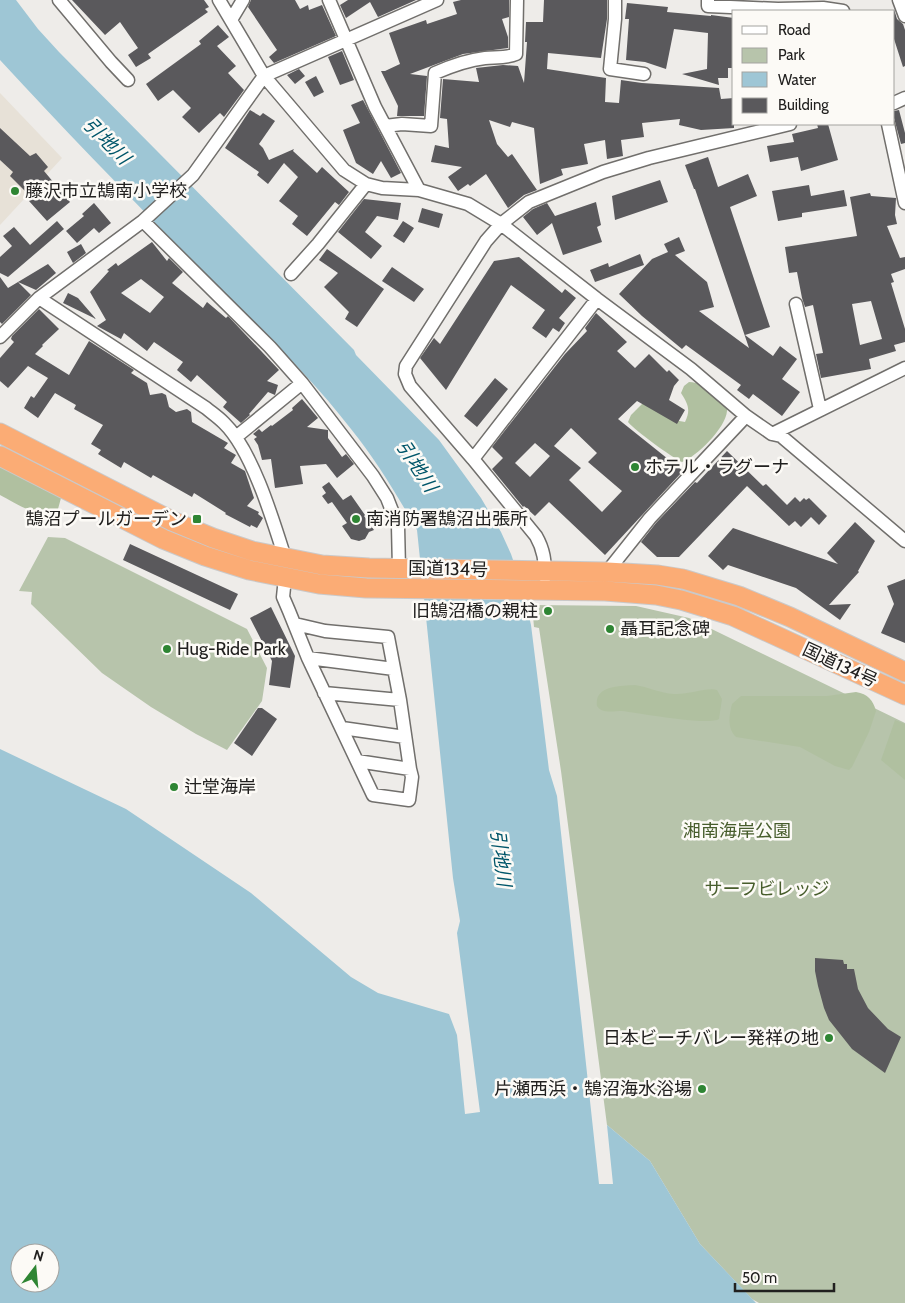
<svg xmlns="http://www.w3.org/2000/svg" width="905" height="1303" viewBox="0 0 905 1303" font-family="Cabin,'Noto Sans JP',sans-serif">
<style>
.built{fill:#e7e1d7}
.green{fill:#b7c4ab}
.forest{fill:#b0c0a0}
.water{fill:#9ec6d5;fill-rule:evenodd}
.building{fill:#5a595c;fill-rule:evenodd}
.lines{fill:none;stroke-linecap:round;stroke-linejoin:round}
.minor-casing{stroke:#716f6c;stroke-width:15}
.highway-casing{stroke:#cac9c9;stroke-width:21}
.minor{stroke:#fff;stroke-width:12}
.highway{stroke:#fbac75;stroke-width:19}
.poi-dot{fill:#2e8533;stroke:#fcfaf6;stroke-width:2}
.labels{text-anchor:middle;dominant-baseline:central;stroke-width:5;stroke-linejoin:round;paint-order:stroke}
.poi-label{font-size:18px;fill:#21201f;stroke:#fcfaf6;text-anchor:start}
.street-label{font-size:18px;fill:#21201f;stroke:#fcfaf6}
.park-label{font-size:18px;fill:#475d2c;stroke:#fcfaf6}
.water-label{font-size:19px;font-style:italic;fill:#00566a;stroke:#fcfaf6}
</style>
<rect width="100%" height="100%" fill="#eeece9"/>
<path class="built" d="M0,93L62,158L0,225Z"/>
<path class="green" d="M48,537L65,538L247,629L267,668L262,701L227,750L196,734L151,707L102,673L31,604L32,592L19,591Z
M532,605L636,606L689,618L905,723V1303H759L752,1299L700,1244L650,1161L607,1125L561,771L539,628L534,627Z"/>
<path class="forest" d="M689,382C698,382 707,387 713,393C718,398 728,404 727,411C726,428 696,457 682,462C673,458 634,430 628,422L631,415L643,403L674,420L685,422C691,410 688,404 681,393L684,386Z
M0,467L61,498L58,509L55,513C37,518 15,503 0,495Z
M635,685C648,687 660,693 674,694C688,695 707,687 717,690L722,699L719,719C708,726 639,713 622,711C613,711 602,714 597,706C594,685 621,686 635,685Z
M856,692C868,694 873,700 876,711L869,732L852,767L849,770L835,766L800,747L736,737C727,728 729,716 732,704L741,696H827Z
M895,720L905,724V780L881,760Z"/>
<path class="water" d="M0,0H16L38,29L59,52L354,350L356,355L439,440L481,498L501,532L511,554L522,586L531,625L549,770L557,796L599,1184H613L607,1125L650,1161L700,1244L756,1303H0V749L126,809L251,893L351,977L378,993L449,1014L457,1035L465,1114L480,1112L457,933L460,921L453,878L417,530C397,495 376,460 351,429C308,373 256,325 206,275C137,204 67,133 0,60ZM20,1253H50V1283H20Z"/>
<path class="building" d="M72,0H204L209,7L205,9L208,12L148,54L151,58L136,67L128,55L138,48L120,22L105,35Z
M251,0H295L300,9L308,5L309,10L322,5L336,36L274,63L269,57L277,50L248,7Z
M348,0H416L378,17L370,2L346,18L340,5Z
M461,0H509V17L502,19L508,37V48L463,54L410,74L427,76L424,116H397L398,106L381,71H385L400,64L389,33L426,20L427,24L457,14L453,2Z
M544,0H607V19L601,58L548,53L547,69L606,78L605,102L619,103L621,80L642,83L719,88L721,99L734,98V128L701,130L679,125L680,119L642,123L644,137L621,140L623,156L607,159L605,140L584,144L588,164L561,169L563,175L540,184L534,128L512,122L510,127L489,120L497,144L508,157L512,154L537,190L524,195L508,208L486,174L470,186L468,184L458,191L448,177L462,167L431,162L435,145L449,148L447,119L440,118L443,79L479,82L476,68L503,65L518,66L524,83L527,42H525L526,22H543Z
M627,3L668,7L667,12L711,16V15L734,18V68H728V78H718L719,85L682,74L707,69L708,33L674,29L666,69L645,62L626,60L629,19H625Z
M894,9L897,19L903,24L905,30V66L903,67L894,39Z
M218,25L229,37L217,46L236,66L228,73L244,90L224,117L220,113L199,133L182,117L191,108L173,90L158,101L146,84L201,44L199,41Z
M342,51L354,80L340,85L328,57Z
M299,69L305,76L295,84L287,75Z
M316,76L324,92L314,97L305,82Z
M363,100L401,173L391,178L381,161L373,174L356,163L343,130L360,123L351,105Z
M250,110L260,116L263,113L275,121L259,144L263,148L269,160L294,149L293,151L317,173L322,167L349,192L339,205L335,202L307,236L292,224L298,216L279,201L298,177L284,163L268,184L257,175L259,172L225,148Z
M899,110L905,133V143L901,144L894,118V111Z
M817,124H828L838,160L801,171L798,157L770,162L767,146L794,142L792,134L818,128Z
M0,128L30,156L36,153L48,167L44,171L70,202L47,221L29,201L32,198L10,176L13,172L0,160Z
M708,157L718,187L748,174L757,196L730,207L770,327L745,335L773,356L780,346L797,359L782,379L800,392L782,416L753,394L749,399L737,390L741,385L686,345L682,349L642,316L619,294L652,259L668,252L664,244L679,237L685,251L675,255L707,282L714,307L699,311L749,348L695,189H694L685,165Z
M660,180L668,202L615,220L612,196Z
M809,185L811,196L844,190L847,206L802,213V217L778,221L772,191Z
M870,193L871,196L896,198L895,215L897,224L887,226L900,258L905,257V269L891,274L894,282L891,283L905,329V342L894,345L896,351L869,359L871,369L821,378L816,354L823,353L813,305L805,307L802,298L797,272L789,273L785,247L857,236L850,197ZM871,301L882,339L860,345L852,304Z
M364,199L401,203L398,220L377,216L365,232L382,246L371,259L338,232Z
M596,202L601,225L597,227L602,242L563,255L552,223L537,235L523,217L533,209L547,203L555,216Z
M94,203L111,223L99,233L94,228L77,243L66,231L84,216L82,214Z
M422,208L443,214L439,228L418,222Z
M57,221L64,229L8,277L0,273V257L12,246L3,236L14,227L30,245Z
M403,221L414,228L404,243L393,236Z
M152,242L167,261L169,258L183,272L172,283L203,308L207,302L226,318L228,316L279,370L267,381L278,385L275,395L268,392L249,414L250,415L241,423L223,407L227,402L197,375L191,382L177,370L183,362L154,342L147,351L124,333L121,339L97,326L106,320L90,292L109,271L107,270L116,263L118,266ZM141,279L164,297L150,313L121,293Z
M81,244L86,253L73,263L67,252Z
M327,249L384,289L357,327L345,319L349,312L324,287L338,273L319,260Z
M640,254L644,265L595,282L590,270L608,263L609,267Z
M519,257L562,293L565,289L576,298L559,318L565,323L559,332L553,328L546,338L532,328L545,310L511,285L446,390L420,358L434,338L440,344L494,261Z
M48,264L56,273L36,290L18,282Z
M392,267L424,289L414,302L382,281Z
M0,277L8,288L18,282L31,295L2,324L0,322Z
M68,293L78,298L96,319L63,303Z
M39,309L59,329L42,345L43,346L35,354L69,375L89,341L134,370L131,373L147,383L150,395L162,393L166,395L169,407L176,412L187,409L191,412L192,422L228,443L224,448L236,455L231,463L245,471L254,498L247,506L259,512L258,514L263,518L257,528L251,525L250,527L225,514L226,513L194,493L192,497L153,475L151,478L124,462L121,468L98,454L101,450L91,444L103,425L74,409L76,405L55,393L38,418L24,408L31,396L34,398L48,378L28,366L8,388L0,381V358L14,342L11,339L12,336Z
M596,313L627,342L617,351L635,368L649,354L667,372L669,370L679,380L674,386L669,400L685,410L677,424L637,401L618,419L683,471L605,555L549,502L535,516L524,506L523,507L492,469L503,458L492,447L565,354L587,331L585,328ZM571,428L597,453L588,462L622,491L602,512L569,480L581,468L554,446ZM535,443L550,456L530,477L515,463Z
M495,378L508,389L477,427L464,416Z
M302,399L318,418L307,427L328,430V438L342,457L346,454L354,464L337,478L326,464L300,466L303,484L275,488L271,459L262,460L258,445L254,439L257,437L253,434L259,429L262,432L271,425L272,426L293,410L292,408Z
M727,451L763,486L766,484L787,505L795,497L800,502L804,498L806,500L809,498L827,516L819,525L811,517L801,527L795,521L789,526L747,486L679,557H657L641,542L656,523L695,482L697,483Z
M329,482L343,500L351,495L365,515L364,516L374,530L369,532L365,539L359,541L351,539L342,526L347,523L332,502L328,504L322,496L326,493L322,487Z
M855,522L875,541L858,571L859,572L829,605L851,604L840,620L796,588L728,565L723,570L708,556L733,528L838,564L827,553Z
M130,544L238,594L230,610L123,560Z
M905,579V643L881,633L894,604L887,586Z
M271,607L295,656L290,688L269,685L272,661L250,618Z
M258,708H262L277,719L252,756L234,743Z
M815,958L843,960L844,964H847V969H854L858,989L868,1008L888,1029L901,1037L885,1073L852,1049L829,1020L824,1008L818,986L815,971Z"/>
<g class="lines">
<g class="minor-casing">
<path id="minor" d="M59,0L111,62L128,80
M219,0L264,76L344,170L366,184L382,188L419,190L468,204L501,224L597,299L691,369L746,416L772,434L781,436L905,541
M329,0L375,107L419,190
M615,0V19L610,69L644,74
M708,0V6L778,9L823,8L843,11
M899,0L905,16
M231,20L243,0
M894,103L905,98
M888,124L905,203
M385,126L402,124L431,126L435,73C451,66 467,60 485,58C495,57 507,58 516,54L517,0
M143,221L270,347L302,383L373,476L387,498L398,526L399,569
M291,274L318,244L366,184
M39,298L206,408C212,413 218,417 224,423C252,450 273,520 285,558
M796,304L820,409
M0,337L39,298L143,221L193,175L264,76L437,0
M772,434L905,368
M236,437L302,383
M473,459L410,386L405,374L406,366L486,241L501,224L529,202L603,172L649,158L790,124
M607,572L650,518L746,416
M545,577C545,561 544,550 536,536L473,459L597,299
M285,578L283,597L289,611L308,658L373,795L409,800L412,777L410,769
M295,624L325,631L388,637L400,700L410,769L357,761
M308,658L394,669
M324,693L400,700
M342,728L405,737"/>
</g>
<g class="highway-casing">
<path id="highway" d="M0,433L172,521L213,538L252,551L322,565L369,568L607,572L658,575L683,579L739,596L790,617L905,672
M0,456L163,539L205,556L249,570L319,584L366,588L605,591L656,595L681,600L733,616L905,695"/>
</g>
<use href="#minor" class="minor"/>
<use href="#highway" class="highway"/>
</g>
<g class="poi-dot">
<circle cx="15" cy="191" r="5"/>
<circle cx="635" cy="467" r="5"/>
<rect x="192" y="514" width="10" height="10" rx="2.5"/>
<circle cx="356" cy="519" r="5"/>
<circle cx="548" cy="611" r="5"/>
<circle cx="610" cy="629" r="5"/>
<circle cx="167" cy="649" r="5"/>
<circle cx="174" cy="787" r="5"/>
<circle cx="829" cy="1038" r="5"/>
<circle cx="702" cy="1089" r="5"/>
</g>
<g class="labels">
<g class="poi-label">
<text x="25" y="191">藤沢市立鵠南小学校</text>
<text x="645" y="467">ホテル・ラグーナ</text>
<text x="187" y="519" text-anchor="end">鵠沼プールガーデン</text>
<text x="366" y="519">南消防署鵠沼出張所</text>
<text x="538" y="611" text-anchor="end">旧鵠沼橋の親柱</text>
<text x="620" y="629">聶耳記念碑</text>
<text x="177" y="649">Hug-Ride Park</text>
<text x="184" y="787">辻堂海岸</text>
<text x="819" y="1038" text-anchor="end">日本ビーチバレー発祥の地</text>
<text x="692" y="1089" text-anchor="end">片瀬西浜・鵠沼海水浴場</text>
</g>
<g class="street-label">
<text transform="translate(448 569) rotate(1)">国道134号</text>
<text transform="translate(840 665) rotate(25)">国道134号</text>
</g>
<g class="park-label">
<text x="737" y="831">湘南海岸公園</text>
<text x="767" y="889">サーフビレッジ</text>
</g>
<g class="water-label">
<text transform="translate(107 141) rotate(45)">引地川</text>
<text transform="translate(417 466) rotate(57)">引地川</text>
<text transform="translate(501 858) rotate(83)">引地川</text>
</g>
</g>
<rect x="732" y="10" width="162" height="115" fill="#fcfaf6" stroke="#a4a3a0"/>
<rect x="742" y="26" width="25" height="8" fill="#ffffff" stroke="#a4a3a0"/>
<text x="778" y="35" font-size="15" fill="#21201f">Road</text>
<rect x="742" y="48" width="25" height="15" fill="#b7c4ab" stroke="#a4a3a0"/>
<text x="778" y="60" font-size="15" fill="#21201f">Park</text>
<rect x="742" y="72" width="25" height="15" fill="#9ec6d5" stroke="#a4a3a0"/>
<text x="778" y="85" font-size="15" fill="#21201f">Water</text>
<rect x="742" y="98" width="25" height="15" fill="#5a595c" stroke="#a4a3a0"/>
<text x="778" y="110" font-size="15" fill="#21201f">Building</text>
<g transform="translate(35 1268) rotate(16)"><circle r="24" fill="#fcfaf6" stroke="#a4a3a0"/>
<path d="M0-4L9 19L0 12L-9 19Z" fill="#2e8533"/>
<text y="-8" font-size="14" font-weight="bold" text-anchor="middle" fill="#21201f">N</text>
</g>
<path d="M735 1283v8h99v-8" fill="none" stroke="#21201f" stroke-width="2.5"/>
<text x="742" y="1283" font-size="15" fill="#21201f" stroke="#fcfaf6" stroke-width="4" paint-order="stroke">50 m</text>
</svg>
